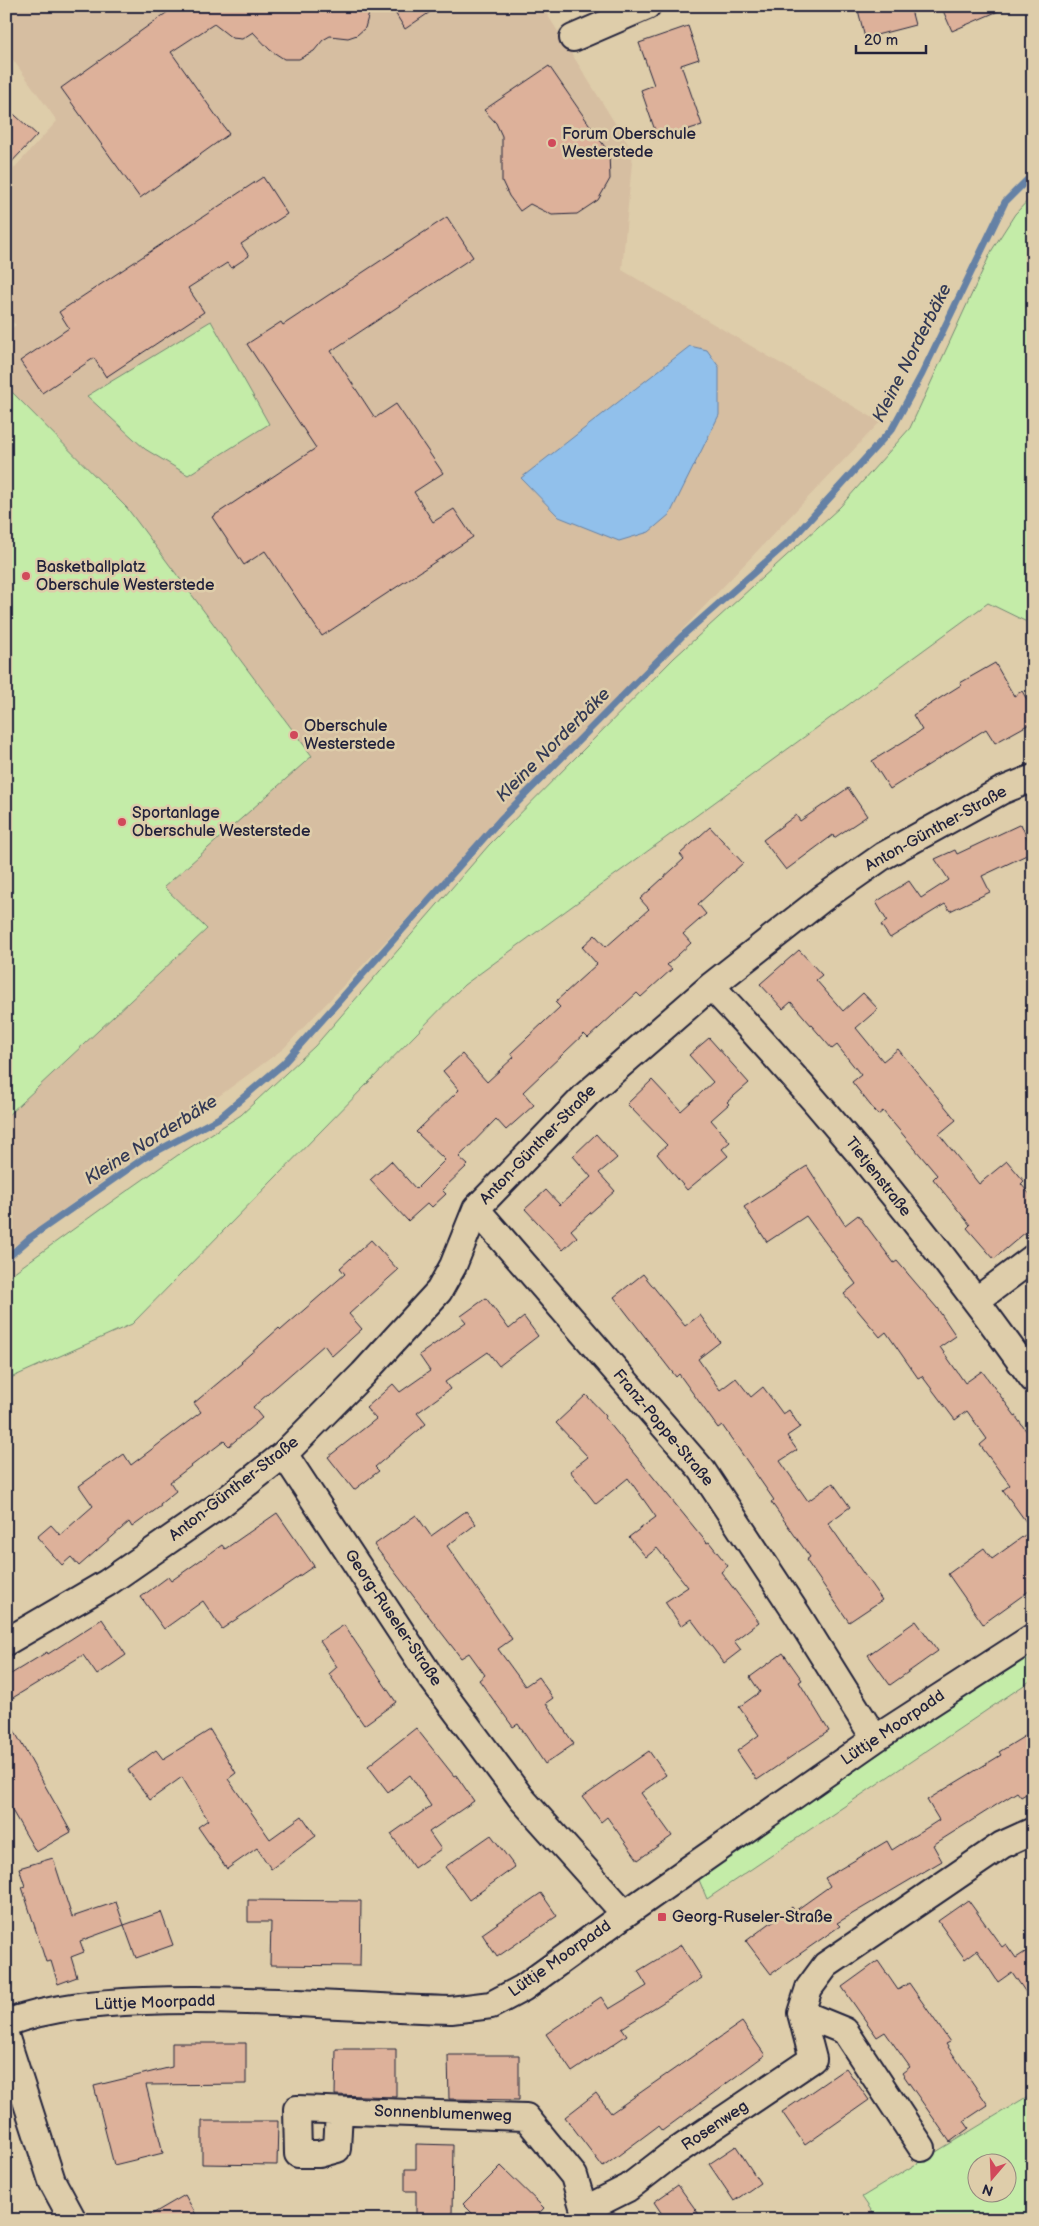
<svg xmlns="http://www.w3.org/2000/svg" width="1039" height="2226" viewBox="0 0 1039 2226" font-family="'Balsamiq Sans',sans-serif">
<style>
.built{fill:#d6bea1}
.green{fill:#c4eca8;stroke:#738772;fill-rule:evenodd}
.water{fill:#91c0eb;stroke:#6581a5}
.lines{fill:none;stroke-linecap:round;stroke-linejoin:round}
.stream{stroke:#6581a5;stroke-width:7}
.building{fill:#ddb19a;stroke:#22223b}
.minor-casing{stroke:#22223b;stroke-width:30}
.minor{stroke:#decdaa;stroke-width:26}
.poi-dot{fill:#d1495b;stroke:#decdaa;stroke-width:2}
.labels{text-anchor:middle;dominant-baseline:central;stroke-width:5;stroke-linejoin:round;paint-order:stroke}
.poi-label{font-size:16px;fill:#22223b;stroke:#decdaa;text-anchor:start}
.street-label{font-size:16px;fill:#22223b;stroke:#decdaa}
.water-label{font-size:18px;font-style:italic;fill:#333a55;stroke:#decdaa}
</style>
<rect width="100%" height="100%" fill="#decdaa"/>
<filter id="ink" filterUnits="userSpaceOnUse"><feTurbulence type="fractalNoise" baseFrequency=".02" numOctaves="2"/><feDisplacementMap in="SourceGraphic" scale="10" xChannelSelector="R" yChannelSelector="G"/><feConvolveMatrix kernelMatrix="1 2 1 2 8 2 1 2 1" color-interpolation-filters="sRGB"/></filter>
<g filter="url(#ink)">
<path class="built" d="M6,6H542L633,152L622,270L880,422L283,1049L6,1252V333L16,325L6,316V177L57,121L6,50Z"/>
<path class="green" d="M1033,195V625L988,603L464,985L132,1324L6,1380V1278L104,1207L178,1155L241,1115L315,1046L489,845L674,658L840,507L910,428L992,250L1015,214Z
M211,321L269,424L188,475L145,449L87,396Z
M6,386L127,508L312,756L164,887L207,929L6,1117Z
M1033,1651V1679L707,1899L697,1875Z
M1028,2096L1033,2102V2220H878L862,2197ZM976,2164H1006V2194H976Z"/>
<path class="water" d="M690,346L707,350L719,367V415L670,514L649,532L619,541L559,517L521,478Z"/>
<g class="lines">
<path class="stream" d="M6,1259L31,1237L144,1158L219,1118L283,1064L500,820L682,636L794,537L892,429L922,374L1005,202L1033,174"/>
</g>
<path class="building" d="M176,6H371L365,28L357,35L348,38L330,36L323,40L314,51L299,59H284L270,50L253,32L242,39L232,38L214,24L171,52L229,134L140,198L61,88Z
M391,6H439L405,29Z
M857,6H910L915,25L865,38Z
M941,6H1010L952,31Z
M688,26L699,59L681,65L702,125L658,139L641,90L654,85L639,43Z
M549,66L609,153L610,179L598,200L577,214L552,215L530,204L520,211L509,196L502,181V136L496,123L484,110Z
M6,107L37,135L6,168Z
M263,177L287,214L241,244L249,256L231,268L227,263L188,288L204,312L106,377L94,358L42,393L20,361L69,328L59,312Z
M447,217L473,257L331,351L375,418L396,404L443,473L414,492L433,522L454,509L473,537L322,636L265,551L244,565L212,517L316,448L247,344L281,322L283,325Z
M995,663L1014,696L1022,691L1033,710V722L995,743L986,729L890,789L872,761L922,730L913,715L961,685L960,683Z
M848,788L867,816L834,838L833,835L786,870L763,840L796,815L800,821Z
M1021,824L1033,852L982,876L990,892L950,911L945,904L890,938L881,925L887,921L876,902L909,881L921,898L949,880L935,859L955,850L957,854Z
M710,827L743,863L698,904L706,914L683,934L691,943L667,965L672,969L641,997L637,993L588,1038L584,1034L523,1092L534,1105L506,1130L496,1119L459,1157L468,1165L442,1190L446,1194L432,1207L428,1203L408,1221L370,1180L391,1161L416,1189L445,1160L416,1132L459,1090L443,1071L462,1054L487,1082L514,1057L511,1053L560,1007L555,1002L597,964L582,947L595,935L606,947L649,909L640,899L684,859L680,854Z
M799,950L822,975L816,980L843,1011L863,993L878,1009L856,1028L883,1061L898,1049L956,1120L939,1134L979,1184L1007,1161L1024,1181L1021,1184L1033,1198V1226L994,1259L967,1228L970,1225L933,1179L937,1175L883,1111L878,1115L852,1082L861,1075L837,1045L832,1049L791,1002L783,1009L760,984Z
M709,1038L749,1083L727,1102L729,1104L711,1120L730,1142L722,1149L728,1156L687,1190L657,1154L667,1145L627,1104L652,1080L681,1111L713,1082L689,1055Z
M596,1134L617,1158L599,1173L615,1191L571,1230L577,1237L563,1250L525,1209L546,1190L560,1205L591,1177L573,1156Z
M807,1166L845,1225L858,1215L894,1263L897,1261L937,1308L956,1336L940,1347L965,1383L982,1371L1033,1440V1588L983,1624L948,1574L984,1548L992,1559L1032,1530L1003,1490L1010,1485L980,1445L987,1439L967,1411L955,1420L922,1376L918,1378L886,1332L880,1337L844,1294L856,1284L806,1216L767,1242L744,1207Z
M371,1240L398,1270L349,1314L362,1329L332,1356L324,1345L253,1407L262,1418L229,1446L224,1441L170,1482L176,1491L160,1504L161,1506L132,1527L129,1522L79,1566L71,1557L62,1565L37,1537L51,1525L60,1535L93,1506L79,1486L124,1454L131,1465L201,1412L194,1403L242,1363L241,1362L279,1328L281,1330L345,1274L340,1268Z
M643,1274L685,1326L700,1315L720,1342L698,1359L720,1390L736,1378L751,1397L763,1387L783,1414L789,1410L800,1427L787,1436L797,1450L780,1461L808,1501L833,1483L850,1507L828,1523L882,1600L849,1622L806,1560L810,1557L771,1502L774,1500L722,1425L718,1428L679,1374L676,1377L614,1297Z
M486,1298L509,1329L524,1317L538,1336L499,1366L488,1352L445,1382L450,1389L417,1413L426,1424L375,1467L379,1471L354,1490L328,1457L376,1419L366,1408L393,1384L400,1392L430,1371L419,1355L466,1322L461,1316Z
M586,1395L606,1416L605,1418L707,1543L709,1542L728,1566L721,1572L759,1622L734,1641L741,1650L724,1663L691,1619L681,1626L665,1602L688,1587L657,1548L646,1557L629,1537L656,1517L628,1478L596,1504L570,1471L588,1457L556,1423Z
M466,1511L476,1524L447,1546L512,1639L498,1649L525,1686L538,1677L553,1698L546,1703L574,1744L545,1764L518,1724L513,1727L479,1680L485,1675L469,1653L461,1658L374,1545L416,1515L431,1536Z
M277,1513L314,1566L222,1629L203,1601L164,1629L141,1597L168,1577L171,1581L222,1545L225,1549Z
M102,1619L126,1655L97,1675L83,1655L6,1702V1677L47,1652L48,1654Z
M916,1621L938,1651L890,1685L868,1655Z
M344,1625L396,1702L364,1725L329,1674L337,1667L320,1641Z
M783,1653L802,1680L799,1682L829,1731L757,1780L737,1751L759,1735L739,1707L760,1692L750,1677Z
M6,1716L71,1832L36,1852L6,1800Z
M416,1728L454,1776L456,1775L474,1801L429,1832L441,1849L414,1868L391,1834L431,1806L410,1775L388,1792L368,1766Z
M210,1730L236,1773L228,1779L270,1839L302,1816L316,1836L271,1869L257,1848L227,1869L198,1827L208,1820L182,1777L150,1800L128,1770L156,1750L163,1759Z
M1033,1731V1790L1021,1797L1017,1792L933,1845L942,1861L837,1923L840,1926L771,1974L746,1941L792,1907L795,1911L830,1886L825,1878L887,1841L892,1850L939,1820L927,1800L1001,1755L999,1752Z
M649,1751L666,1775L641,1793L672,1836L638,1860L607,1817L601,1822L583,1797Z
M491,1835L515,1867L469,1900L445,1867Z
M53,1858L72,1917L116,1902L124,1925L80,1941L84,1952L71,1957L77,1977L58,1984L51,1961L46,1962L22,1887L25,1886L19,1868Z
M541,1893L557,1916L497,1957L482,1934Z
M248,1900L361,1901L360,1966L270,1965L271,1922H248Z
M968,1900L1002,1947L1006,1944L1016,1958L1033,1947V2003L1012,1972L998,1982L977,1950L965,1959L938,1921Z
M161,1912L173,1945L136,1958L124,1925Z
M681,1945L702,1978L622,2028L627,2035L572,2072L546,2034L601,1997L609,2009L647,1986L638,1971Z
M878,1961L898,1990L909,1983L950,2042L946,2044L988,2105L964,2121L969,2128L950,2142L902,2073L910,2067L897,2049L885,2032L877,2037L842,1987Z
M742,2022L765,2055L662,2131L658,2126L603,2167L565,2117L596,2093L611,2113Z
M172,2043H246V2084L146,2085L163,2153L114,2165L94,2086L172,2067Z
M336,2049H396V2097L335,2095Z
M448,2055H519V2100L449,2099Z
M846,2068L869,2100L805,2145L782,2112Z
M202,2121H278L277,2165L202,2164Z
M416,2144L453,2145L452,2216L416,2215V2191H405V2169H416Z
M736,2146L760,2183L734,2201L709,2164Z
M501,2166L544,2208L533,2220H479L463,2204Z
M678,2185L703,2220H666L654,2202Z
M185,2195L199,2220H142Z"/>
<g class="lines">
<g class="minor-casing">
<path id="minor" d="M573,38L647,6
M711,986C827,1109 935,1241 1033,1379
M476,1209L702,1470L797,1614L875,1739
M977,1300L1033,1258
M284,1454L430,1676L522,1799L625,1914
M6,1642L107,1583L221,1504L284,1454L363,1374L439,1291L453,1266L476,1209L587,1094L711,986L823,898L883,856L1001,791L1033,778
M801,2013L845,2031L922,2148
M6,2023C50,2007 97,2003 144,2001C246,1997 349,2007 451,2010L491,2005L523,1988L625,1914L875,1739L1033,1637
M6,2038L52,2181L73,2220
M339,2111L337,2149L319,2154H298L297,2109L526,2117L574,2176L584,2210
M582,2220L584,2210L628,2188L668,2157L813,2059L801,2013L809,1988L826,1965L1002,1845L1033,1831"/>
</g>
<use href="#minor" class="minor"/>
</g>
</g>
<g class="poi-dot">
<circle cx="552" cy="143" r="5"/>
<circle cx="26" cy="576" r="5"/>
<circle cx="294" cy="735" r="5"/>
<circle cx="122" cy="822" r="5"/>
<rect x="657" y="1912" width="10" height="10" rx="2.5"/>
</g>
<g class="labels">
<g class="poi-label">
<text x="562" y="134">Forum Oberschule<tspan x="562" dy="18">Westerstede</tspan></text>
<text x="36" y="567">Basketballplatz<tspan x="36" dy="18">Oberschule Westerstede</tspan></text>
<text x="304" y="726">Oberschule<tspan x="304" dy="18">Westerstede</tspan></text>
<text x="132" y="813">Sportanlage<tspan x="132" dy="18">Oberschule Westerstede</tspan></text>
<text x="672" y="1917">Georg-Ruseler-Straße</text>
</g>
<g class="street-label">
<text transform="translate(936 829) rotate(-29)">Anton-Günther-Straße</text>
<text transform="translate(538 1145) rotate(-46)">Anton-Günther-Straße</text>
<text transform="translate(878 1177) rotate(52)">Tietjenstraße</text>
<text transform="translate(663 1428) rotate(50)">Franz-Poppe-Straße</text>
<text transform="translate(234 1489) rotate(-38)">Anton-Günther-Straße</text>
<text transform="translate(393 1618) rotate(56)">Georg-Ruseler-Straße</text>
<text transform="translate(893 1728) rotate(-34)">Lüttje Moorpadd</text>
<text transform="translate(560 1959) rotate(-35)">Lüttje Moorpadd</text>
<text transform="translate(155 2003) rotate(-2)">Lüttje Moorpadd</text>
<text transform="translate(443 2114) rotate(2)">Sonnenblumenweg</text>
<text transform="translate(715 2126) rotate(-34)">Rosenweg</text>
</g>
<g class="water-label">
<text transform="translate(912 353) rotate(-63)">Kleine Norderbäke</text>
<text transform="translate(553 745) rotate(-45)">Kleine Norderbäke</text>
<text transform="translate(151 1140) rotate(-32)">Kleine Norderbäke</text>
</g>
</g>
<rect width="1039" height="2226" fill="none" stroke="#decdaa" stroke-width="25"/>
<rect x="12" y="12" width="1014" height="2201" fill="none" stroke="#22223b" stroke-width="2" filter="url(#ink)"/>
<g transform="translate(992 2178) rotate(199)"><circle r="24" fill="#decdaa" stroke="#93897e"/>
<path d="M0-4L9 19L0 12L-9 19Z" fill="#d1495b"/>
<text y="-8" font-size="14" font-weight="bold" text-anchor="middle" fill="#22223b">N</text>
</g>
<path d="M856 45v8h70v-8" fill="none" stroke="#22223b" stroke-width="2.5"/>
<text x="864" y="45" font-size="15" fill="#22223b" stroke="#decdaa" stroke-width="4" paint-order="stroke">20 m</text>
</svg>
